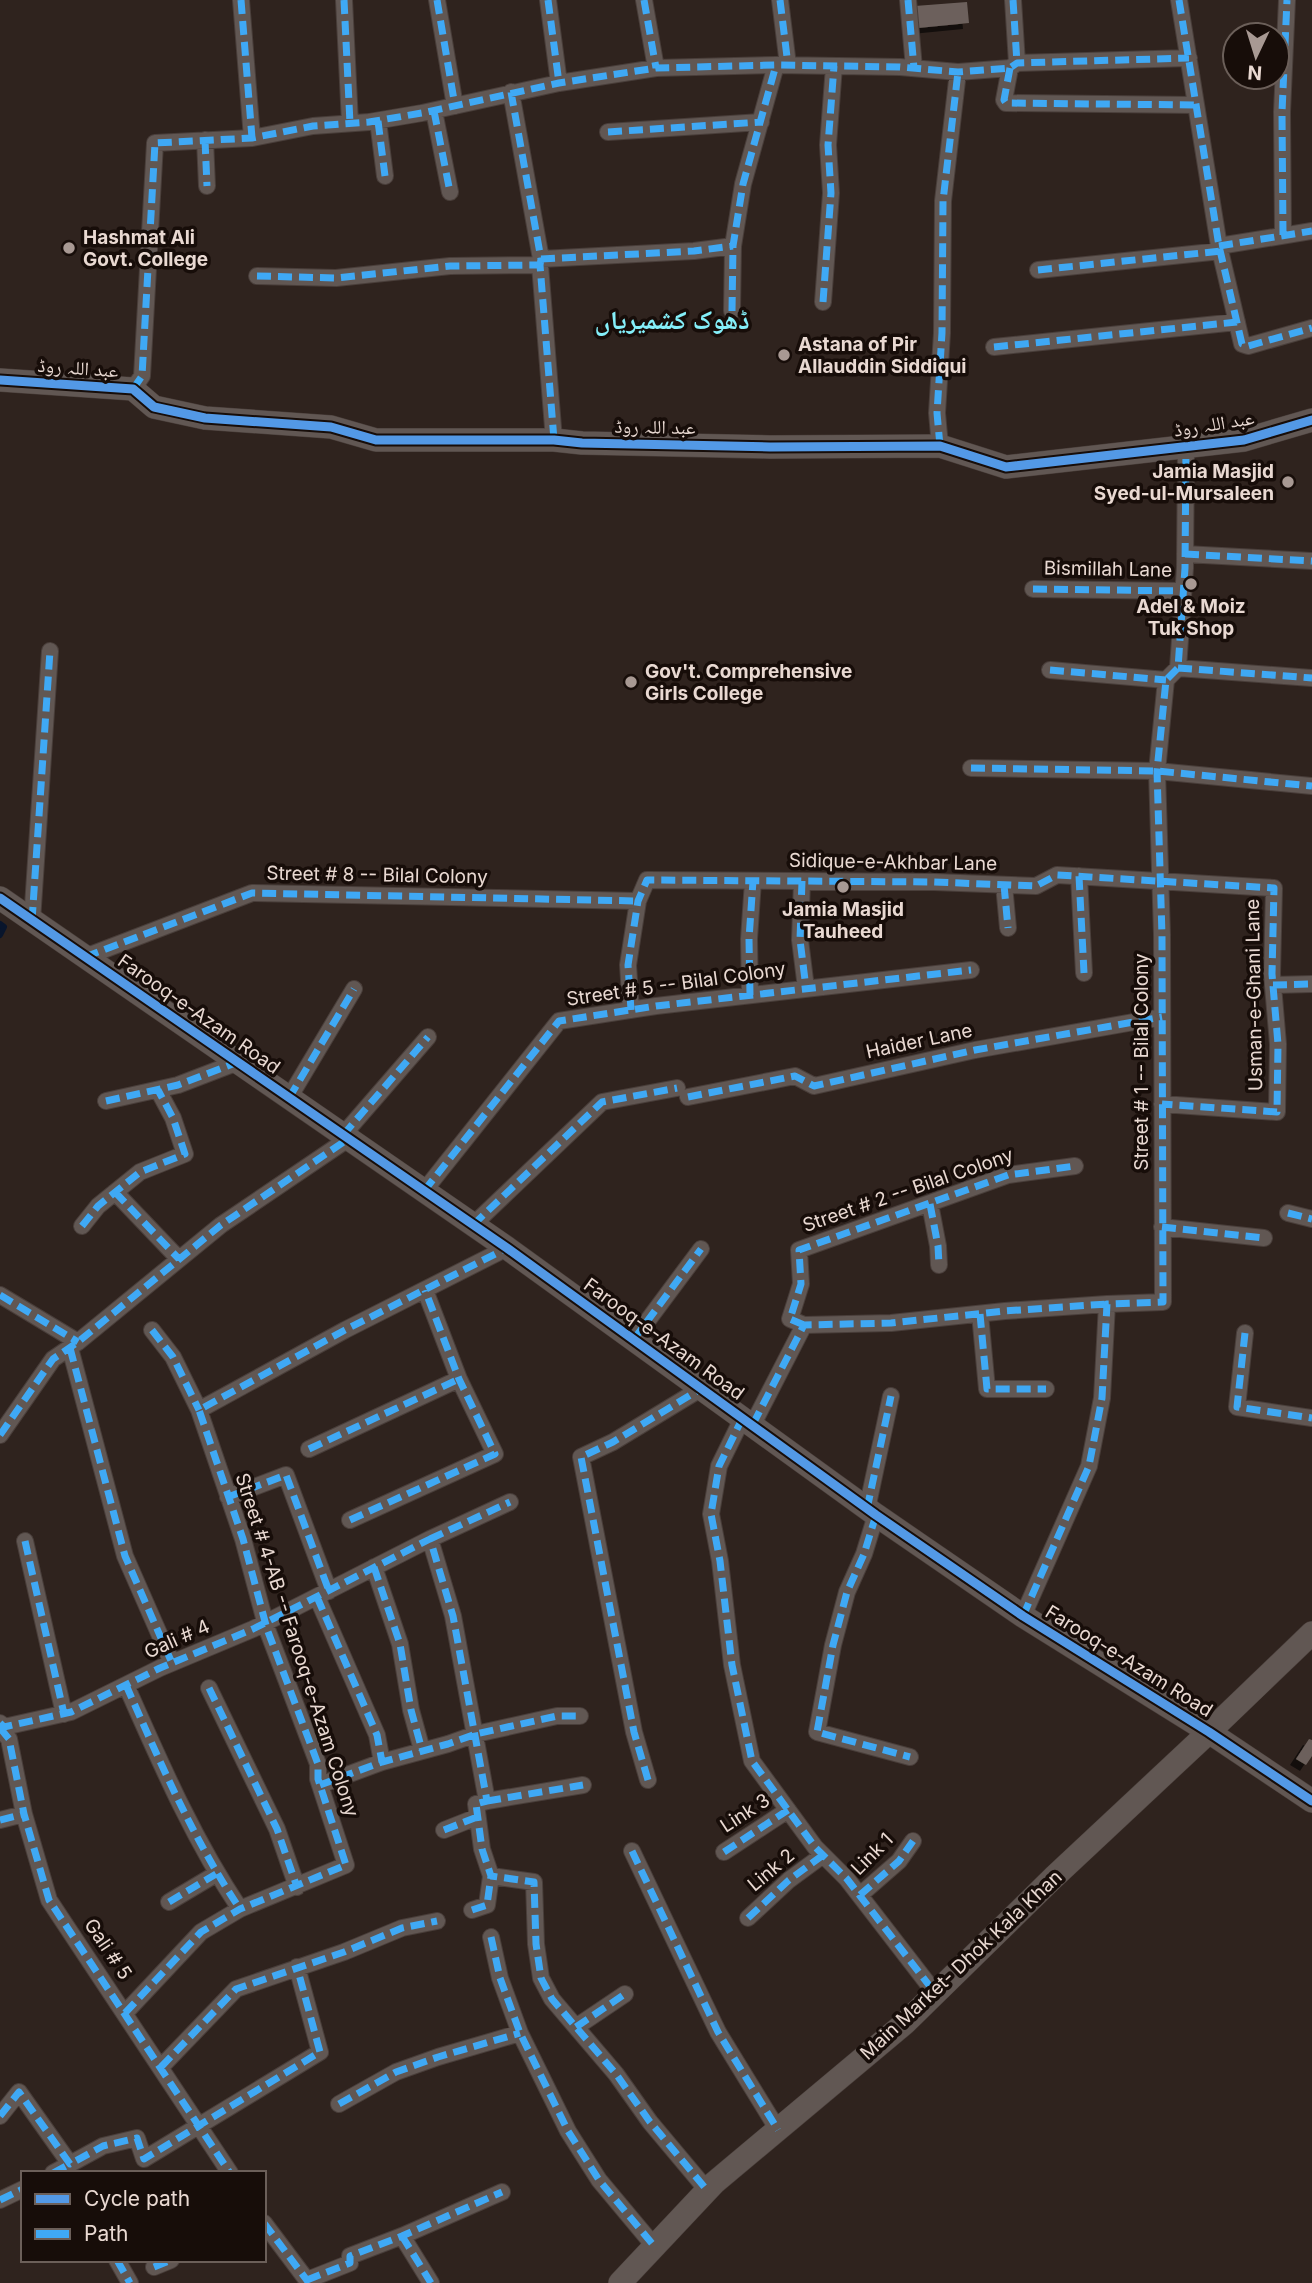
<svg xmlns="http://www.w3.org/2000/svg" width="1312" height="2283" viewBox="0 0 1312 2283" font-family="Inter,'Noto Naskh Arabic',sans-serif">
<style>
.lines{fill:none;stroke-linecap:round;stroke-linejoin:round}
.stream{stroke:#09152c;stroke-width:6}
.building{fill:#6c615c;filter:url(#shadow)}
.street-casing{stroke:#493e3a;stroke-width:18}
.secondary-casing{stroke:#493e3a;stroke-width:24}
.street{stroke:#615753;stroke-width:16}
.secondary{stroke:#615753;stroke-width:23}
.quiet{stroke:#3fa9f5;stroke-width:7;stroke-dasharray:14 7;stroke-linecap:butt}
.cycleway-casing{stroke:#170d09;stroke-width:13}
.cycleway{stroke:#5399e6;stroke-width:9}
.poi-dot{fill:#a89993;stroke:#170d09;stroke-width:2.5}
.labels{text-anchor:middle;dominant-baseline:central;stroke-width:7;stroke-linejoin:round;paint-order:stroke}
.poi-label{font-size:19px;font-weight:bold;fill:#e9d9d2;stroke:#170d09;text-anchor:start}
.street-label{font-size:19px;fill:#e9d9d2;stroke:#170d09}
.district-label{font-size:26px;font-weight:bold;fill:#84eff9;stroke:#170d09}
</style>
<defs>
<filter id="shadow"><feDropShadow dx="-6" dy="6" stdDeviation="0" flood-color="#0009"/></filter>
</defs>
<rect width="100%" height="100%" fill="#2f231e"/>
<g class="lines">
<path class="stream" d="M0,924L4,927L0,935"/>
</g>
<path class="building" d="M967,2L969,23L918,28L915,6Z
M1309,1739L1312,1740V1756L1306,1765L1296,1759Z"/>
<g class="lines">
<g class="street-casing">
<path id="street" d="M241,0L252,138
M344,0L350,123
M437,0L455,106
M548,0L559,83
M644,0L656,68
M780,0L788,65
M908,0L914,68
M1013,0L1017,63
M1179,0L1219,246L1242,344L1248,346L1312,328
M1010,68L1004,100L1006,103L1195,105
M511,92L541,259L540,265L554,440
M434,111L450,192
M378,121L385,176
M608,132L761,122
M205,140L207,186
M1283,235L1282,112L1287,0
M1219,246L1312,231
M541,259L694,251L733,246
M1038,270L1221,251
M257,276L336,278L450,266L540,265
M823,302L831,193L828,145L834,66
M732,311L733,246L743,184L776,65
M994,347L1237,322
M133,389L142,376L155,143L252,138L313,126L369,122L422,113L559,83L656,68L776,65L900,67L958,72L1010,68L1017,63L1189,58
M940,446L937,413L942,333L943,201L958,72
M1185,554L1312,561
M1033,589L1183,591
M1178,668L1312,678
M1050,670L1166,680
M971,768L1157,771L1312,786
M1079,876L1084,973
M802,881L800,940L806,988
M1004,885L1008,928
M32,921L50,651
M85,957L252,893L638,901
M1273,985L1312,984
M750,995L749,939L753,881
M631,1010L628,965L638,901L647,880L934,882L1036,886L1057,875L1274,888L1272,974L1278,1044L1277,1112L1162,1104
M688,1097L795,1076L814,1086L975,1050L1162,1017
M289,1098L354,989
M106,1101L178,1085L238,1062
M343,1135L428,1037
M424,1191L559,1021L656,1006L971,970
M115,1192L179,1259
M930,1204L938,1246L939,1265
M1288,1213L1312,1219
M473,1225L602,1102L677,1088
M82,1226L98,1206L140,1172L185,1154L173,1118L158,1090
M1162,1227L1264,1238
M0,1295L78,1342
M980,1314L987,1389H1046
M804,1325L790,1319L801,1284L799,1250L1008,1175L1075,1166
M152,1330L173,1357L199,1410
M1245,1333L1237,1407L1312,1418
M634,1339L701,1249
M70,1348L125,1556L172,1663
M743,1417L719,1466L711,1514L720,1561L732,1665L752,1761L815,1847L847,1879L935,1993
M753,1424L804,1325L891,1323L1005,1311L1107,1304
M0,1435L53,1359L78,1342L221,1225L348,1139
M309,1449L459,1379
M228,1497L286,1475L329,1591
M867,1509L891,1396
M876,1515L864,1554L847,1592L833,1645L817,1732L910,1757
M350,1520L495,1454L459,1379L425,1290
M430,1539L510,1502
M25,1541L64,1714
M374,1567L400,1644L411,1710L422,1750
M317,1597L377,1735L382,1762
M1023,1616L1089,1466L1102,1398L1107,1304L1163,1302L1162,935L1157,771L1166,680L1178,668L1185,568L1186,447
M126,1685C160,1762 193,1839 240,1909
M209,1688L277,1829L297,1887
M0,1723L4,1727L71,1712L160,1668L253,1629L430,1539L453,1616L487,1801L476,1804L482,1849L491,1876L534,1882L536,1944L541,1978L552,1999L616,2074L650,2122L707,2190
M0,1728L9,1739L24,1814L49,1900L230,2173
M648,1780L634,1732L581,1457L613,1442L702,1388
M320,1785L382,1762L448,1744L476,1734L557,1716H580
M487,1801L583,1785
M0,1820L24,1814
M444,1830L477,1817
M632,1851L718,2032L778,2130
M724,1852L788,1810
M860,1895L899,1861L913,1841
M169,1902L216,1874
M472,1910L487,1905L491,1876
M748,1918L789,1880L823,1855
M491,1937L500,1978L520,2033L568,2131L599,2180L655,2247
M125,2013L201,1932L240,1909L346,1865L318,1779V1764L267,1629L243,1539L199,1410L345,1330L507,1248
M576,2027L625,1994
M161,2067L236,1989L344,1952L402,1928L437,1921
M339,2104L396,2072L438,2057L520,2033
M0,2116L19,2092L70,2164L103,2146L137,2138L144,2159L320,2052L297,1967
M53,2173L70,2164
M0,2200L23,2189
M264,2223L309,2283
M402,2236L431,2283
M117,2260L130,2283
M154,2267L171,2260
M307,2280L350,2263V2256L402,2236L502,2192"/>
</g>
<g class="secondary-casing">
<path id="secondary" d="M0,380L133,389L154,407L205,418L331,427L376,440H554L582,443L770,447L940,446L1006,467L1244,440L1312,420
M0,898L507,1248L876,1515L1023,1616L1209,1732L1312,1801
M620,2283L714,2183L905,2023L1054,1877L1209,1732L1312,1633"/>
</g>
<use href="#street" class="street"/>
<use href="#secondary" class="secondary"/>
<path class="quiet" d="M241,0L252,138
M344,0L350,123
M437,0L455,106
M548,0L559,83
M644,0L656,68
M780,0L788,65
M908,0L914,68
M1013,0L1017,63
M1179,0L1219,246L1242,344L1248,346L1312,328
M1010,68L1004,100L1006,103L1195,105
M511,92L541,259L540,265L554,440
M434,111L450,192
M378,121L385,176
M608,132L761,122
M205,140L207,186
M1283,235L1282,112L1287,0
M1219,246L1312,231
M541,259L694,251L733,246
M1038,270L1221,251
M257,276L336,278L450,266L540,265
M823,302L831,193L828,145L834,66
M732,311L733,246L743,184L776,65
M994,347L1237,322
M133,389L142,376L155,143L252,138L313,126L369,122L422,113L559,83L656,68L776,65L900,67L958,72L1010,68L1017,63L1189,58
M940,446L937,413L942,333L943,201L958,72
M1185,554L1312,561
M1033,589L1183,591
M1178,668L1312,678
M1050,670L1166,680
M971,768L1157,771L1312,786
M1079,876L1084,973
M802,881L800,940L806,988
M1004,885L1008,928
M32,921L50,651
M85,957L252,893L638,901
M1273,985L1312,984
M750,995L749,939L753,881
M631,1010L628,965L638,901L647,880L934,882L1036,886L1057,875L1274,888L1272,974L1278,1044L1277,1112L1162,1104
M688,1097L795,1076L814,1086L975,1050L1162,1017
M289,1098L354,989
M106,1101L178,1085L238,1062
M343,1135L428,1037
M424,1191L559,1021L656,1006L971,970
M115,1192L179,1259
M930,1204L938,1246L939,1265
M1288,1213L1312,1219
M473,1225L602,1102L677,1088
M82,1226L98,1206L140,1172L185,1154L173,1118L158,1090
M1162,1227L1264,1238
M0,1295L78,1342
M980,1314L987,1389H1046
M804,1325L790,1319L801,1284L799,1250L1008,1175L1075,1166
M152,1330L173,1357L199,1410
M1245,1333L1237,1407L1312,1418
M634,1339L701,1249
M70,1348L125,1556L172,1663
M743,1417L719,1466L711,1514L720,1561L732,1665L752,1761L815,1847L847,1879L935,1993
M753,1424L804,1325L891,1323L1005,1311L1107,1304
M0,1435L53,1359L78,1342L221,1225L348,1139
M309,1449L459,1379
M228,1497L286,1475L329,1591
M867,1509L891,1396
M876,1515L864,1554L847,1592L833,1645L817,1732L910,1757
M350,1520L495,1454L459,1379L425,1290
M430,1539L510,1502
M25,1541L64,1714
M374,1567L400,1644L411,1710L422,1750
M317,1597L377,1735L382,1762
M1023,1616L1089,1466L1102,1398L1107,1304L1163,1302L1162,935L1157,771L1166,680L1178,668L1185,568L1186,447
M126,1685C160,1762 193,1839 240,1909
M209,1688L277,1829L297,1887
M0,1723L4,1727L71,1712L160,1668L253,1629L430,1539L453,1616L487,1801L476,1804L482,1849L491,1876L534,1882L536,1944L541,1978L552,1999L616,2074L650,2122L707,2190
M0,1728L9,1739L24,1814L49,1900L230,2173
M648,1780L634,1732L581,1457L613,1442L702,1388
M320,1785L382,1762L448,1744L476,1734L557,1716H580
M487,1801L583,1785
M0,1820L24,1814
M444,1830L477,1817
M632,1851L718,2032L778,2130
M724,1852L788,1810
M860,1895L899,1861L913,1841
M169,1902L216,1874
M472,1910L487,1905L491,1876
M748,1918L789,1880L823,1855
M491,1937L500,1978L520,2033L568,2131L599,2180L655,2247
M125,2013L201,1932L240,1909L346,1865L318,1779V1764L267,1629L243,1539L199,1410L345,1330L507,1248
M576,2027L625,1994
M161,2067L236,1989L344,1952L402,1928L437,1921
M339,2104L396,2072L438,2057L520,2033
M0,2116L19,2092L70,2164L103,2146L137,2138L144,2159L320,2052L297,1967
M53,2173L70,2164
M0,2200L23,2189
M264,2223L309,2283
M402,2236L431,2283
M117,2260L130,2283
M154,2267L171,2260
M307,2280L350,2263V2256L402,2236L502,2192"/>
<g class="cycleway-casing">
<path id="cycleway" d="M0,380L133,389L154,407L205,418L331,427L376,440H554L582,443L770,447L940,446L1006,467L1244,440L1312,420
M0,898L507,1248L876,1515L1023,1616L1209,1732L1312,1801"/>
</g>
<use href="#cycleway" class="cycleway"/>
</g>
<g class="poi-dot">
<circle cx="69" cy="248" r="7"/>
<circle cx="784" cy="355" r="7"/>
<circle cx="1288" cy="482" r="7"/>
<circle cx="1191" cy="584" r="7"/>
<circle cx="631" cy="682" r="7"/>
<circle cx="843" cy="887" r="7"/>
</g>
<g class="labels">
<g class="poi-label">
<text x="83" y="237">Hashmat Ali<tspan x="83" dy="22">Govt. College</tspan></text>
<text x="798" y="344">Astana of Pir<tspan x="798" dy="22">Allauddin Siddiqui</tspan></text>
<text x="1274" y="471" text-anchor="end">Jamia Masjid<tspan x="1274" dy="22">Syed-ul-Mursaleen</tspan></text>
<text x="1191" y="606" text-anchor="middle">Adel &amp; Moiz<tspan x="1191" dy="22">Tuk Shop</tspan></text>
<text x="645" y="671">Gov't. Comprehensive<tspan x="645" dy="22">Girls College</tspan></text>
<text x="843" y="909" text-anchor="middle">Jamia Masjid<tspan x="843" dy="22">Tauheed</tspan></text>
</g>
<g class="street-label">
<text transform="translate(78 368) rotate(4)">عبد اللہ روڈ</text>
<text transform="translate(1214 424) rotate(-9)">عبد اللہ روڈ</text>
<text transform="translate(655 427) rotate(1)">عبد اللہ روڈ</text>
<text transform="translate(1108 569) rotate(1)">Bismillah Lane</text>
<text transform="translate(893 862) rotate(1)">Sidique-e-Akhbar Lane</text>
<text transform="translate(377 875) rotate(1)">Street # 8 -- Bilal Colony</text>
<text transform="translate(676 984) rotate(-8)">Street # 5 -- Bilal Colony</text>
<text transform="translate(1254 995) rotate(-91)">Usman-e-Ghani Lane</text>
<text transform="translate(199 1014) rotate(35)">Farooq-e-Azam Road</text>
<text transform="translate(919 1041) rotate(-12)">Haider Lane</text>
<text transform="translate(1141 1062) rotate(-90)">Street # 1 -- Bilal Colony</text>
<text transform="translate(908 1190) rotate(-19)">Street # 2 -- Bilal Colony</text>
<text transform="translate(664 1339) rotate(36)">Farooq-e-Azam Road</text>
<text transform="translate(177 1639) rotate(-24)">Gali # 4</text>
<text transform="translate(297 1645) rotate(72)">Street # 4-AB -- Farooq-e-Azam Colony</text>
<text transform="translate(1129 1661) rotate(32)">Farooq-e-Azam Road</text>
<text transform="translate(745 1813) rotate(-33)">Link 3</text>
<text transform="translate(872 1854) rotate(-45)">Link 1</text>
<text transform="translate(771 1870) rotate(-40)">Link 2</text>
<text transform="translate(108 1949) rotate(56)">Gali # 5</text>
<text transform="translate(961 1965) rotate(-43)">Main Market- Dhok Kala Khan</text>
</g>
<g class="district-label">
<text x="672" y="319">ڈھوک کشمیریاں</text>
</g>
</g>
<rect x="21" y="2171" width="245" height="91" fill="#170d09" stroke="#6b5f59" stroke-width="2"/>
<rect x="35" y="2194" width="35" height="10" fill="#5399e6" stroke="#6b5f59" stroke-width="2"/>
<text x="84" y="2206" font-size="21" fill="#e9d9d2">Cycle path</text>
<rect x="35" y="2229" width="35" height="10" fill="#3fa9f5" stroke="#6b5f59" stroke-width="2"/>
<text x="84" y="2241" font-size="21" fill="#e9d9d2">Path</text>
<g transform="translate(1256 56) rotate(184)"><circle r="33" fill="#170d09" stroke="#6b5f59" stroke-width="2"/>
<path d="M0-5L12 26L0 18L-12 26Z" fill="#a89993"/>
<text y="-10" font-size="19" font-weight="bold" text-anchor="middle" fill="#e9d9d2">N</text>
</g>
</svg>
